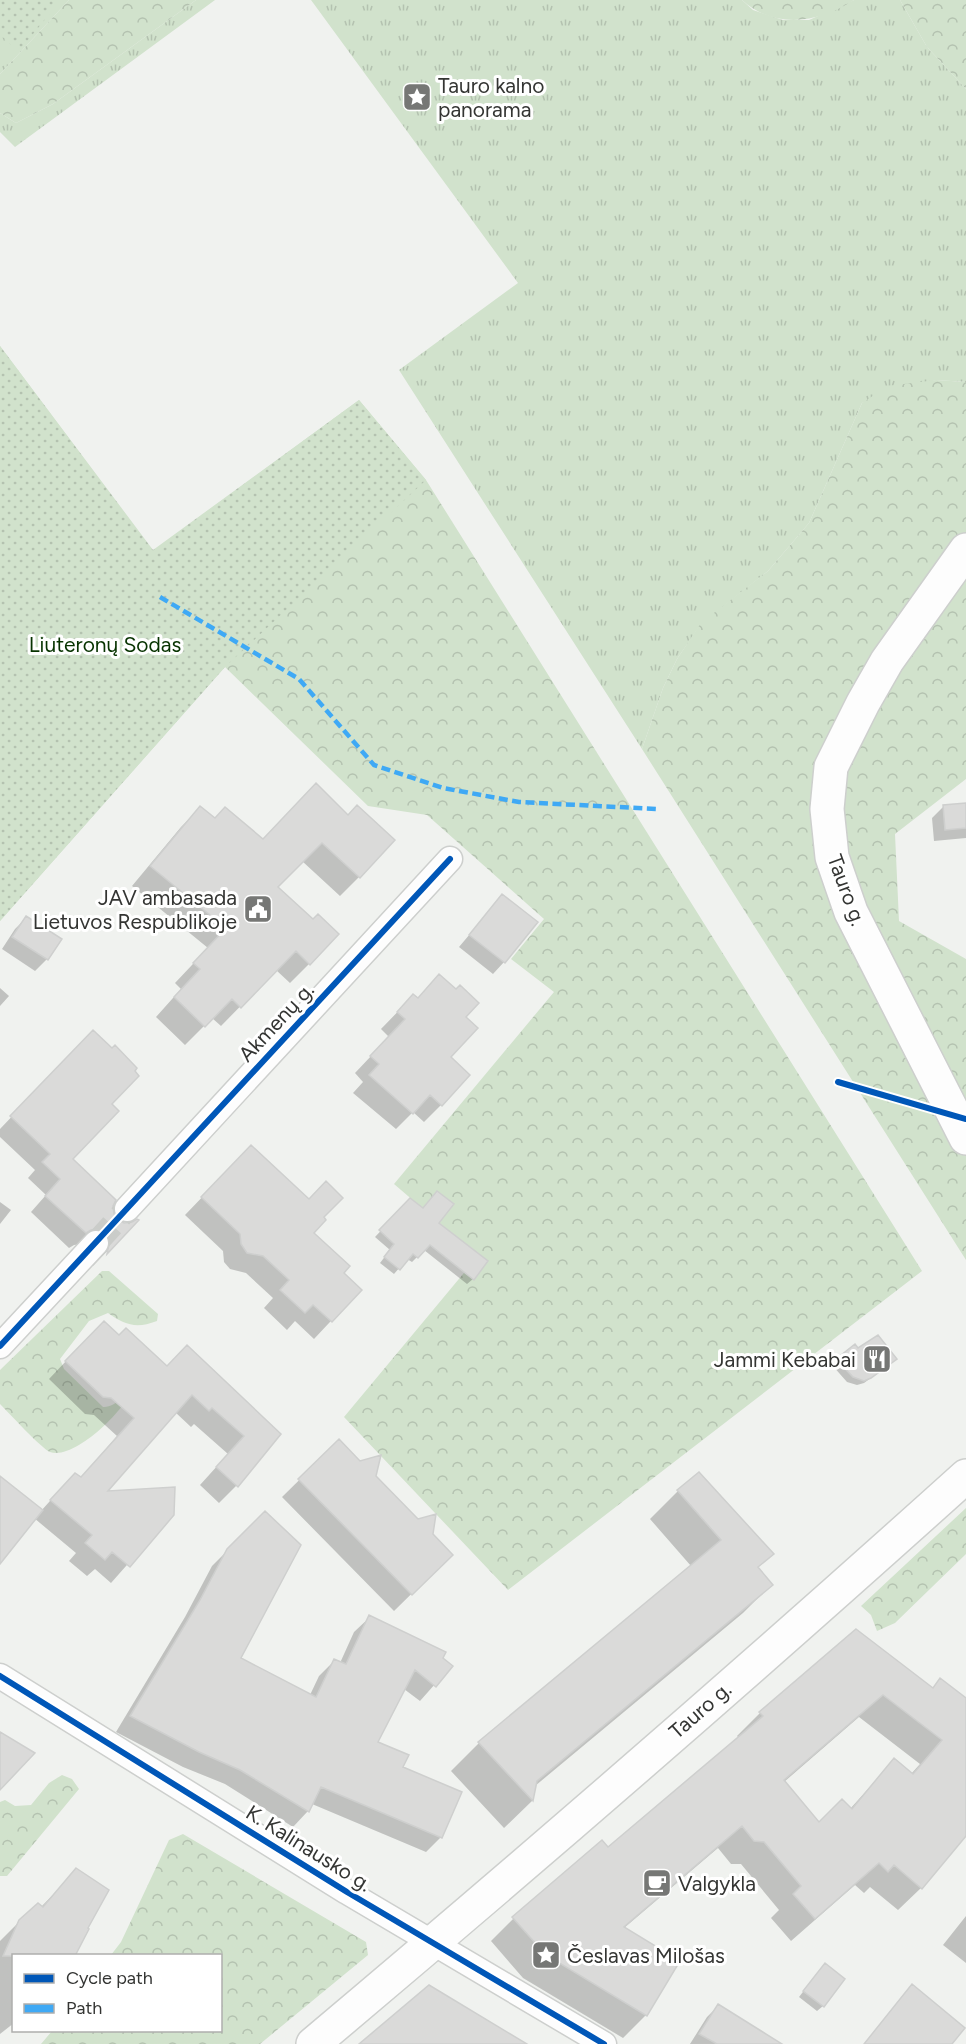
<svg xmlns="http://www.w3.org/2000/svg" width="966" height="2044" viewBox="0 0 966 2044" font-family="Figtree,sans-serif">
<style>
.grass{fill:url(#grass-tufts)}
.forest{fill:url(#forest-crowns)}
.park{fill:url(#park-dots)}
.shadow{fill:#0003;fill-rule:evenodd}
.building{fill:#dadad9;stroke:#cecfce;stroke-width:1.5;fill-rule:evenodd}
.lines{fill:none;stroke-linecap:round;stroke-linejoin:round}
.minor-tunnel{stroke:#caccc9;stroke-width:24;stroke-dasharray:24 12;stroke-linecap:butt}
.minor-casing{stroke:#cdcfcd;stroke-width:27}
.secondary-casing{stroke:#cdcfcd;stroke-width:36}
.minor{stroke:#fdfdfd;stroke-width:24}
.secondary{stroke:#fdfdfd;stroke-width:33}
.quiet{stroke:#3fa9f5;stroke-width:4.5;stroke-dasharray:9 4.5;stroke-linecap:butt}
.cycleway-casing{stroke:#fff;stroke-width:10}
.cycleway{stroke:#0057b8;stroke-width:6}
.labels{text-anchor:middle;dominant-baseline:central;stroke-width:6;stroke-linejoin:round;paint-order:stroke}
.poi-label{font-size:21px;fill:#343533;stroke:#fff;text-anchor:start}
.park-label{font-size:21px;fill:#073300;stroke:#fff}
.street-label{font-size:21px;fill:#343533;stroke:#fff}
</style>
<defs>
<pattern id="grass-tufts" width="24" height="20" patternUnits="userSpaceOnUse" patternTransform="scale(1.5)"><rect width="24" height="20" fill="#d1e2cc"/><path d="M3 7l-1-3M5 7V3M7 7l1-3M15 17l-1-3M17 17v-4M19 17l1-3" fill="none" stroke="#b4c2b0"/></pattern>
<pattern id="forest-crowns" width="20" height="18" patternUnits="userSpaceOnUse" patternTransform="scale(1.5)"><rect width="20" height="18" fill="#d1e2cc"/><path d="M2 6a3 3 0 1 1 6 0M12 15a3 3 0 1 1 6 0" fill="none" stroke="#b4c2b0"/></pattern>
<pattern id="park-dots" width="8" height="8" patternUnits="userSpaceOnUse" patternTransform="scale(1.5)"><rect width="8" height="8" fill="#d1e2cc"/><path d="M2 2h.1M6 6h.1" fill="none" stroke="#b4c2b0" stroke-width="1.8" stroke-linecap="round"/></pattern>
</defs>
<rect width="100%" height="100%" fill="#f0f2ef"/>
<path class="grass" d="M0,0H69L0,74Z
M196,0H215L15,147L0,132V113L16,123L53,104Z
M311,0H742L753,10L783,20H809L854,0H900L927,47L966,89V382L936,380L862,403L809,523L768,571L701,624L677,659L663,688L642,749L399,370L518,283Z"/>
<path class="forest" d="M69,0H196L53,104L16,123L0,113V74Z
M742,0H854C819,23 775,30 742,0Z
M900,0H966V89L927,47Z
M0,346L153,551L359,400L426,480L922,1271L508,1590L344,1417L478,1256L394,1184L554,992L511,959L544,919L427,815L368,806L225,667L0,921Z
M936,380L966,382V779L895,834L899,921L966,959V1260L642,749L663,688L677,659L701,623L768,571L809,523L862,403L888,386Z
M102,1271H109L158,1314L157,1321C136,1329 125,1325 108,1313L89,1321L60,1359L64,1369L103,1407C116,1408 127,1392 135,1383C130,1406 75,1461 50,1452C41,1448 9,1413 0,1404V1370Z
M966,1508V1554L895,1623L877,1631L871,1615L861,1606Z
M62,1775L72,1779L79,1789L7,1876H0V1802L5,1800L15,1806L31,1805L49,1783Z
M183,1834L366,1942L368,1955L260,2044H41L52,2031L220,2030V1956L111,1955L121,1942L169,1840Z"/>
<path class="park" d="M0,0H61L19,51L0,36Z
M0,346L153,550L359,400L426,480L225,667L0,921Z"/>
<path class="shadow" d="M296,805L359,877L340,896L302,861L276,887L309,964L290,983L276,970L221,1026L212,1018L185,1045L156,1017L181,989L175,983L208,948L132,886L181,827L200,808L215,820L263,840Z
M966,805V838L934,841L932,818L944,806Z
M502,896L504,962L493,974L459,947Z
M26,918L47,959L35,971L2,949L15,929Z
M439,976L456,991L464,1017L449,1057L441,1105L424,1122L413,1112L396,1129L353,1093L363,1082L355,1073L389,1037L381,1029L413,996L417,999Z
M0,988L9,996L0,1006Z
M77,1048L110,1104L71,1159L112,1206L116,1220L124,1224L135,1222L93,1266L95,1256L82,1244L74,1245L69,1248L31,1212L46,1195L28,1178L35,1170L0,1137V1129Z
M234,1164L322,1217L312,1233L342,1273L360,1290L314,1339L295,1321L287,1330L264,1308L273,1298L246,1273L230,1269L224,1262L223,1251L185,1215Z
M410,1200L437,1223L473,1279L467,1284L424,1250L412,1262L407,1259L394,1274L380,1263L390,1250L375,1237Z
M0,1202L11,1210L0,1224Z
M119,1337L279,1434L236,1486L219,1503L200,1485L228,1454L194,1424L191,1427L175,1412L104,1492L172,1514L111,1583L95,1569L87,1576L69,1561L76,1553L34,1518L0,1559V1478L41,1511L58,1492L80,1479L117,1436L94,1415L85,1414L49,1379L86,1340Z
M854,1347L890,1364L864,1383L857,1385L847,1382L832,1365Z
M339,1441L451,1555L394,1611L282,1497Z
M678,1491L772,1554L757,1568L771,1585L743,1613L535,1786L532,1801L504,1828L451,1771L479,1743L691,1566L650,1519Z
M265,1513L239,1659L310,1695L319,1676L334,1661L340,1663L354,1632L370,1617L451,1666L420,1701L404,1689L376,1743L401,1768L441,1837L426,1852L312,1804L308,1811L293,1827L225,1784L183,1767L116,1732L185,1617L212,1566Z
M856,1631L932,1689L940,1680L966,1707V1832L921,1888L898,1910L870,1887L864,1893L855,1885L791,1941L771,1918L779,1910L741,1864H731L718,1848L624,1928L646,2015L623,2038L523,1978L491,1941L514,1918L608,1849L739,1738L737,1736L760,1713ZM859,1717L920,1764L911,1774L894,1760L850,1809L819,1824L784,1782Z
M77,1870L14,1956V2023L0,2034V1941L20,1921L41,1907Z
M966,1916V1963L943,1945Z
M820,1970L823,2006L817,2011L799,1997Z
M718,2006L750,2044H690L707,2017Z"/>
<path class="building" d="M316,783L348,815L357,805L395,840L360,878L322,843L278,887L313,919L318,914L339,934L310,965L296,951L241,1008L232,999L205,1027L174,997L200,969L193,963L226,928L150,866L200,806L215,818L225,807L263,839Z
M966,803V828L945,830L943,805Z
M502,894L538,922L505,963L469,935Z
M26,916L62,939L48,960L12,937Z
M439,974L456,989L460,985L479,1003L466,1017L478,1028L451,1057L470,1075L442,1106L430,1095L413,1114L369,1075L379,1064L370,1056L405,1019L397,1012L413,994L418,998Z
M93,1030L112,1048L115,1045L137,1068L135,1071L139,1076L112,1104L119,1111L73,1159L116,1200L113,1206L114,1214L117,1219L124,1223L132,1222L137,1219L139,1220L107,1254L110,1239L106,1233L99,1229L91,1230L86,1233L45,1196L60,1179L42,1162L50,1154L10,1116Z
M251,1145L309,1199L326,1181L343,1198L324,1217L326,1220L314,1233L350,1266L344,1273L362,1290L332,1322L313,1305L305,1313L280,1290L289,1280L263,1256L247,1253L241,1244L240,1234L201,1197Z
M437,1191L454,1204L439,1223L488,1261L474,1280L430,1245L418,1258L413,1254L400,1270L384,1257L394,1244L379,1230L410,1198L423,1208Z
M104,1321L119,1335L126,1328L167,1366L187,1345L281,1434L238,1487L216,1467L244,1436L212,1408L209,1411L192,1395L108,1491L175,1487L174,1515L130,1567L112,1552L105,1560L85,1543L92,1535L50,1500L75,1473L81,1477L134,1418L111,1398L103,1397L65,1361Z
M878,1335L897,1359L871,1378L864,1381L853,1377L836,1359L855,1344L858,1348Z
M339,1439L360,1461L381,1455L376,1476L418,1519L436,1514L433,1534L453,1555L412,1595L298,1479Z
M699,1472L774,1554L758,1567L773,1585L537,1781L533,1801L478,1742L721,1540L677,1490Z
M0,1476L43,1510L0,1564Z
M265,1511L301,1545L241,1658L316,1697L334,1659L346,1664L369,1615L446,1652L443,1658L453,1666L436,1687L415,1670L378,1742L409,1755L403,1767L462,1792L442,1838L321,1787L309,1812L240,1770L199,1752L130,1716L200,1600L227,1549Z
M856,1629L933,1688L940,1678L966,1698V1836L922,1889L894,1865L888,1872L879,1863L815,1919L793,1894L801,1886L764,1842L754,1841L742,1826L624,1927L680,1961L647,2016L546,1955L512,1917L602,1840L608,1847L763,1716L759,1712ZM883,1695L942,1740L913,1774L894,1758L852,1809L842,1799L819,1822L784,1780Z
M0,1732L35,1753L0,1790Z
M76,1868L109,1890L88,1928L89,1929L75,1956H3L19,1920L38,1903L43,1907Z
M825,1963L845,1979L824,2007L803,1991Z
M912,1984L965,2028L952,2044H864Z
M429,1985L527,2044H359Z
M718,2004L782,2044H717L699,2034Z"/>
<g class="lines">
<path class="minor-tunnel" d="M96,1243L127,1209"/>
<g class="minor-casing">
<path id="minor" d="M127,1209L450,859
M0,1346L96,1243
M0,1676L347,1892L604,2044"/>
</g>
<g class="secondary-casing">
<path id="secondary" d="M966,550L887,661L863,703L831,767L827,809L832,857L851,912L966,1138
M313,2044C534,1858 752,1669 966,1476"/>
</g>
<use href="#minor" class="minor"/>
<use href="#secondary" class="secondary"/>
<path class="quiet" d="M160,597L299,679L374,765L443,788L519,802L657,809"/>
<g class="cycleway-casing">
<path id="cycleway" d="M838,1082L966,1119
M0,1346L450,859
M0,1676L347,1892L604,2044"/>
</g>
<use href="#cycleway" class="cycleway"/>
</g>
<defs>
<g id="sight-square" transform="scale(1.5)"><rect x="-9" y="-9" width="18" height="18" rx="4" fill="#767775" stroke="#fff"/><path d="M0-6L1.8-2.2L6-1.7L2.9 1.2L3.7 5.4L0 3.3L-3.7 5.4L-2.9 1.2L-6-1.7L-1.8-2.2Z" fill="#fff"/></g>
<g id="civic-square" transform="scale(1.5)"><rect x="-9" y="-9" width="18" height="18" rx="4" fill="#767775" stroke="#fff"/><path d="M-.6-6.5H3V-4.5H.6V-3L4-1V1h2V6H-6V1h2V-1L-.6-3ZM-1.2 2.5V6h2.4V2.5Z" fill="#fff"/></g>
<g id="restaurant-square" transform="scale(1.5)"><rect x="-9" y="-9" width="18" height="18" rx="4" fill="#767775" stroke="#fff"/><path d="M-5-6h1v4h1v-4h1v4h1v-4h1v5L-1.5 .5V6h-2V.5L-5-1ZM5-6V6H3V1.5H1.5Q1.5-4 5-6Z" fill="#fff"/></g>
<g id="cafe-square" transform="scale(1.5)"><rect x="-9" y="-9" width="18" height="18" rx="4" fill="#767775" stroke="#fff"/><path d="M-5.5-4.5H6V0H3Q3 3.5 0 3.5H-2.5Q-5.5 3.5-5.5 0ZM3-3.2v2h1.7v-2ZM-6 4.5H4V6H-6Z" fill="#fff"/></g>
</defs>
<g fill-rule="evenodd">
<use href="#sight-square" x="417" y="97"/>
<use href="#civic-square" x="258" y="909"/>
<use href="#restaurant-square" x="877" y="1359"/>
<use href="#cafe-square" x="657" y="1883"/>
<use href="#sight-square" x="546" y="1955"/>
</g>
<g class="labels">
<g class="poi-label">
<text x="438" y="85">Tauro kalno<tspan x="438" dy="24">panorama</tspan></text>
<text x="237" y="897" text-anchor="end">JAV ambasada<tspan x="237" dy="24">Lietuvos Respublikoje</tspan></text>
<text x="856" y="1359" text-anchor="end">Jammi Kebabai</text>
<text x="678" y="1883">Valgykla</text>
<text x="567" y="1955">Česlavas Milošas</text>
</g>
<g class="park-label">
<text x="105" y="644">Liuteronų Sodas</text>
</g>
<g class="street-label">
<text transform="translate(847 890) rotate(70)">Tauro g.</text>
<text transform="translate(276 1022) rotate(-47)">Akmenų g.</text>
<text transform="translate(700 1710) rotate(-41)">Tauro g.</text>
<text transform="translate(309 1848) rotate(32)">K. Kalinausko g.</text>
</g>
</g>
<rect x="12" y="1954" width="210" height="78" fill="#ffffff" stroke="#aeaead" stroke-width="1.5"/>
<rect x="24" y="1974" width="30" height="9" fill="#0057b8" stroke="#aeaead" stroke-width="1.5"/>
<text x="66" y="1984" font-size="18" fill="#343533">Cycle path</text>
<rect x="24" y="2004" width="30" height="9" fill="#3fa9f5" stroke="#aeaead" stroke-width="1.5"/>
<text x="66" y="2014" font-size="18" fill="#343533">Path</text>
</svg>
